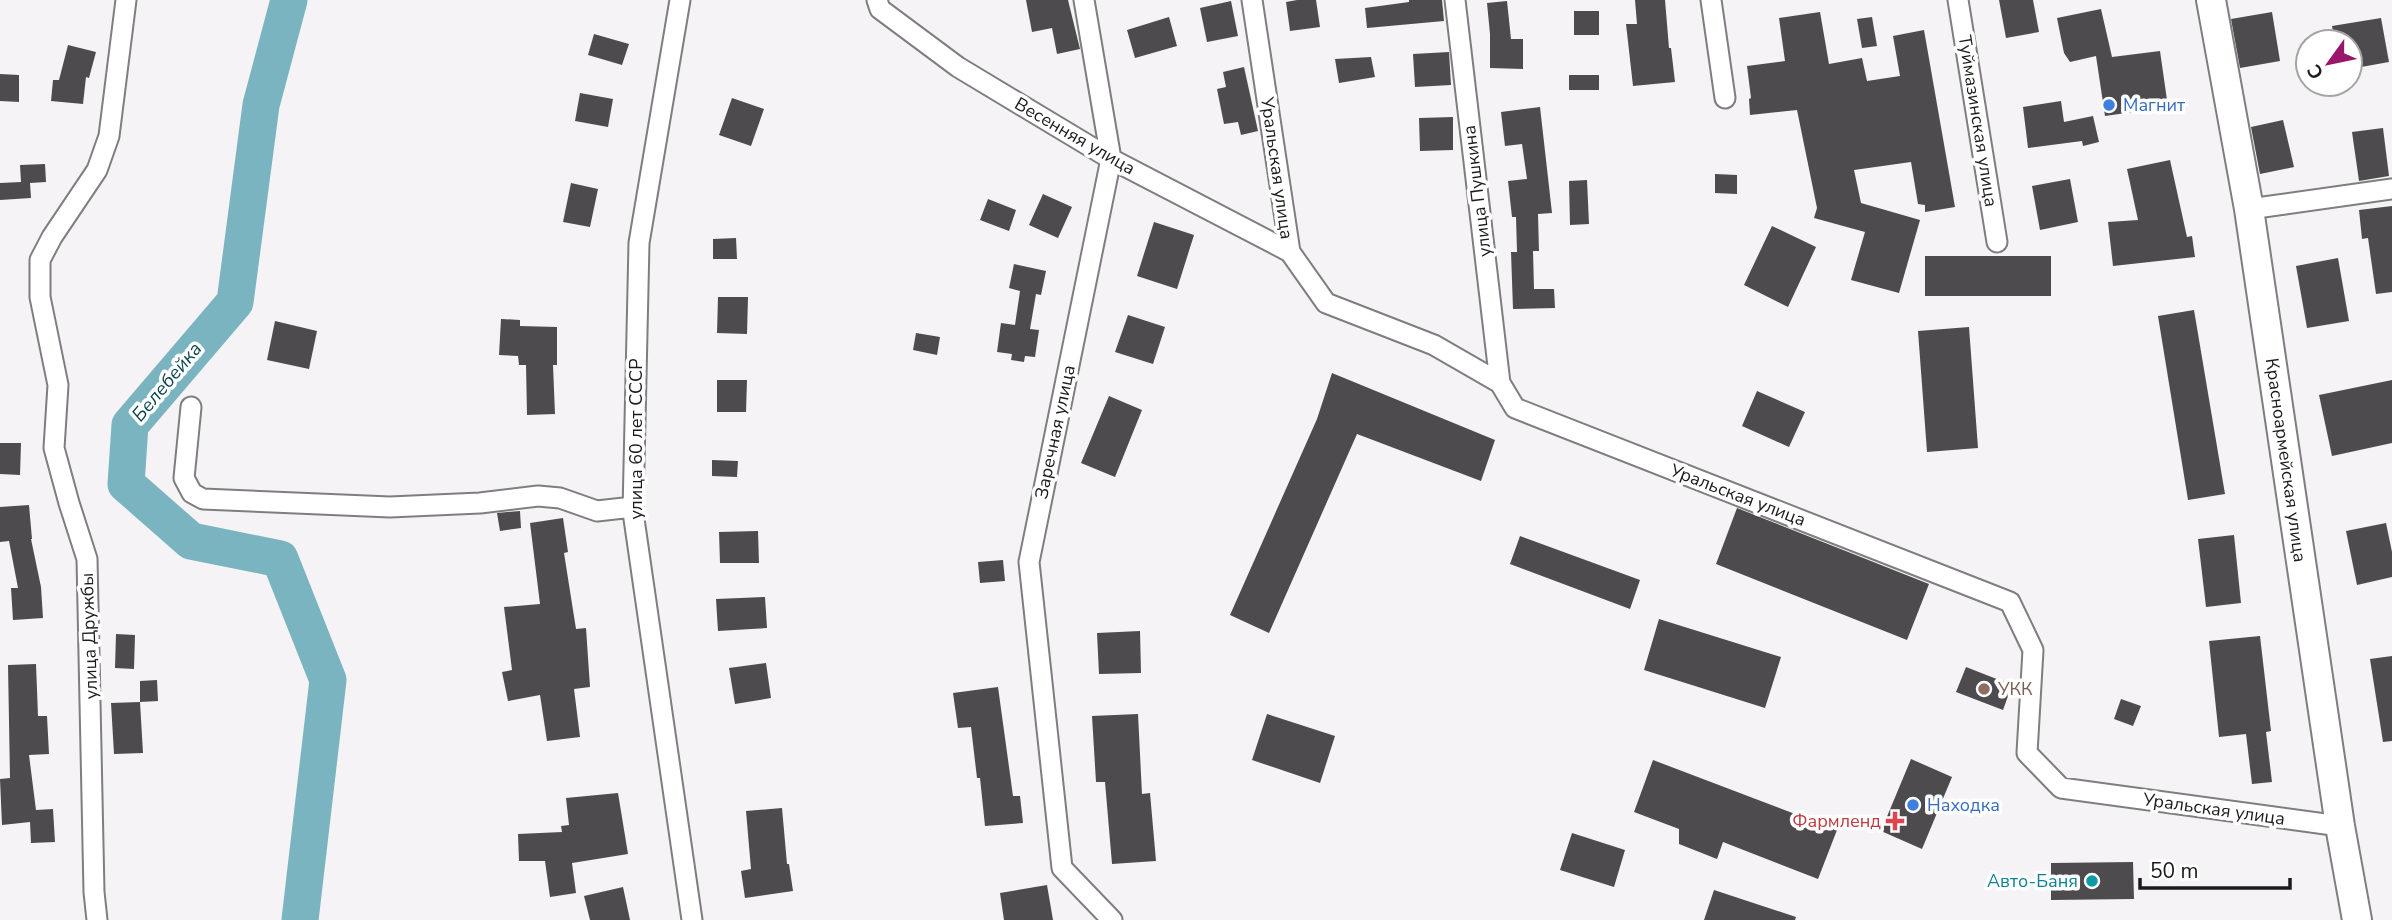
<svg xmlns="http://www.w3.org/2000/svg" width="2392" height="920" viewBox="0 0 2392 920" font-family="'Nunito Sans',sans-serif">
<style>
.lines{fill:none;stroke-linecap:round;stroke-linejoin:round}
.river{stroke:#7ab4c0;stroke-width:37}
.building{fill:#4d4b4e}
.street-casing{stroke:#7f7d80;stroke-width:23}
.secondary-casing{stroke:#7f7d80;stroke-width:32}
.street{stroke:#fff;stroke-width:19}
.secondary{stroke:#fff;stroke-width:28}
.shop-dot{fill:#3f7fe0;stroke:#fff;stroke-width:2.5}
.education-dot{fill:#8d6e63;stroke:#fff;stroke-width:2.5}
.health-dot{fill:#e0444e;stroke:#fff;stroke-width:2.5}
.culture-dot{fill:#0f9aa8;stroke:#fff;stroke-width:2.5}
.labels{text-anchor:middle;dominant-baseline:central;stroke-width:7;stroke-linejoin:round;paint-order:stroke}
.shop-label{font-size:18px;fill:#366cbe;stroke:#fff;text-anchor:start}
.street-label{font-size:18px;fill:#1c1b1c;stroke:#fff}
.education-label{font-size:18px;fill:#785e54;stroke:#fff;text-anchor:start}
.health-label{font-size:18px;fill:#be3a42;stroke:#fff;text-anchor:end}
.culture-label{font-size:18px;fill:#0d838f;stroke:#fff;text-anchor:end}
.water-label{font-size:19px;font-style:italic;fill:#073f49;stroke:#fff}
</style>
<rect width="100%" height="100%" fill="#f5f3f6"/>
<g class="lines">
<path class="river" d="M289,0L261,105L235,302L130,425L126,484L191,541L280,559L328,680L300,920"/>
</g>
<path class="building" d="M1026,0H1068L1080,49L1057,54L1052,28L1032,32Z
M1297,0H1316L1320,27L1290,31L1286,2Z
M1409,0H1442L1444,21L1367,28L1365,8L1409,2Z
M1635,0H1665L1669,48H1671L1675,82L1633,86L1626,24H1637Z
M1999,0H2033L2039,32L2006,38Z
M1231,1L1238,36L1207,42L1200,8Z
M1507,1L1511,39H1523V69L1490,68V34L1487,3Z
M2101,9L2112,57L2160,51L2168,107L2105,116L2096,56L2070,62L2064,53L2057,18Z
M1574,11H1599V35H1574Z
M1820,12L1829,64L1862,58L1867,81L1900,76L1893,36L1924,30L1955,207L1925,212V205L1918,204L1911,162L1854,170L1861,203L1920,220L1899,293L1851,280L1865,232L1814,218L1817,208L1797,110L1750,115L1749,99L1751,98L1747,66L1785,61L1779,18Z
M2272,12L2280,61L2240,68L2231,19Z
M1169,17L1177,46L1135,58L1127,30Z
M1872,17L1877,46L1862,48L1857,19Z
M2381,18L2389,62L2350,69V42H2335L2332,26Z
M594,34L629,44L622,65L588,55Z
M68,45L96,52L89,78L86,77L83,104L51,101L53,80H59Z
M1449,52L1451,85L1415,87L1413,54Z
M1371,57L1375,77L1339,83L1335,59Z
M1244,67L1258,131L1241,135L1238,122L1224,124L1217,89L1226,87L1223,72Z
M0,74L19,75V102L0,101Z
M1569,75H1599V90H1569Z
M580,93L613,99L608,127L575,121Z
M732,98L764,109L751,146L719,135Z
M2061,101L2064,122L2093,116L2099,142L2083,146L2082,141L2028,148L2023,107Z
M1540,107L1552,213L1538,214L1539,251H1533L1534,289H1554L1555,308L1513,309L1511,252H1517L1516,217H1512L1508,181L1527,179L1522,144L1505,146L1501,112Z
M1453,117V150L1420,151L1419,118Z
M2283,120L2294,167L2260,174L2251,127Z
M2383,128L2389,176L2359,181L2352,132Z
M2170,160L2187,237L2192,236L2195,257L2113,266L2108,222L2138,220L2127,169Z
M45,164L46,182L30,183L31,198L0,200V183L21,182L20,165Z
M1715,174L1737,175V194L1715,193Z
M2070,179L2078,222L2040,230L2032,186Z
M1587,180L1589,224L1570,225L1569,181Z
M571,183L598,189L590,227L563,222Z
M1043,194L1072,207L1058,238L1029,225Z
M988,199L1016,210L1009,231L980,220Z
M2392,206V292L2376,294L2368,238L2362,239L2359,210Z
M1154,222L1194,235L1177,289L1137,276Z
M1772,226L1816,247L1788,307L1744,285Z
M736,238L737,259H713V239Z
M1925,256H2051V296H1925Z
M2338,258L2349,321L2307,328L2296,266Z
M1014,264L1046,271L1041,295L1036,294L1030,329L1039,330L1035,357L1025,356L1024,362L1011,360L1012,354L997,352L1001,323L1015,325L1020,291L1009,288Z
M718,297H748L747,334L717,333Z
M2194,310L2225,494L2188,500L2158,316Z
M1128,315L1165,327L1153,364L1115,352Z
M501,319L520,320V326L557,327V365H553L555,414L527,415L526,365H519L518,356L499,355Z
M275,321L317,331L309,369L267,360Z
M1969,327L1978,448L1927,452L1918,331Z
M916,333L940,337L937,355L913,350Z
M1332,373L1495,440L1481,481L1357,434L1269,633L1230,615L1317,419Z
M717,380H747L746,412H717Z
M2392,380V443L2332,456L2319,395Z
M1757,391L1805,412L1789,447L1742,426Z
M1109,396L1142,410L1115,477L1081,463Z
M0,443H21L20,475L0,474Z
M712,460L738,461L737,477L712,476Z
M29,505L32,539H31L41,587L43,618L13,620L11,588H18L9,541L0,542V507Z
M1737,508L1929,584L1907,640L1716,564Z
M520,511L521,528L500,531L497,513Z
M563,518L568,552L564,553L576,629L586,628L590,687L574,689L580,737L547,741L540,695L508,701L502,672L512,670L504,607L540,604L530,523Z
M2386,523L2392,552V577L2357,585L2346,531Z
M758,531L759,563H720L719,532Z
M2234,535L2241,603L2206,607L2198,539Z
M1520,536L1640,580L1630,609L1510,564Z
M1003,560L1005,581L980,583L978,562Z
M765,597L767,628L718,631L716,599Z
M1659,619L1781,657L1765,708L1644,670Z
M1140,631L1141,673L1099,674L1097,633Z
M116,634L135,635L134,669L115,668Z
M2260,636L2271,731L2266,732L2272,782L2252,784L2246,734L2219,737L2209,641Z
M2392,656V741L2383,742L2370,659Z
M766,663L771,698L735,704L729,668Z
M36,664L38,716H47L49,754L29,755L36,810L53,809L55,842L31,843L30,822L2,825L0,779L10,778L8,665Z
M1966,667L2012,685L2003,710L1956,692Z
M157,680L158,701L140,702V681Z
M998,687L1013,796H1020L1023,823L985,826L980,778H977L971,727L958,728L953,693Z
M2121,699L2141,706L2133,726L2114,719Z
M140,702L143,753L114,754L111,703Z
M1138,714L1142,794L1150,793L1156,861L1112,864L1105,782H1096L1092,716Z
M1267,714L1335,736L1320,783L1252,760Z
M1911,759L1952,777L1922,849L1881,831Z
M1653,760L1837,830L1818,879L1723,842L1717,859L1679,844V829L1634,812Z
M618,793L628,854L572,863L576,893L550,897L545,861H519L518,834L562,832L561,826L569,825L566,798Z
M782,808L787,864H789L793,891L745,898L741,871L751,869L746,811Z
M1572,833L1625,850L1614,887L1560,870Z
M2133,862L2134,899L2051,900V863Z
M1047,885L1053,920H1004L1000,893Z
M623,887L630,920H590L584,896Z
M1714,890L1796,917L1795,920H1704Z"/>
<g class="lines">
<g class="street-casing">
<path id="street" d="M680,0L639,243L633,512L692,920
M877,0L880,9L958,67L1111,159L1290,252
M1084,0L1111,159L1029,562L1062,868L1112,920
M1252,0L1290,252L1326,303L1434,345L1500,383L1515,408L2010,602L2033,650L2027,753L2061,788L2340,826
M1455,0L1500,383
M1711,0L1725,98
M1958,0L1997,242
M2249,209L2392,189
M191,407L184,478L192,493L203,499L390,507L480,503L538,496L560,498L597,511L633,507
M97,920L94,892L87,559L69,503L54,448L58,385L40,297V260L52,237L97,170L109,136L126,0"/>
</g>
<g class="secondary-casing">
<path id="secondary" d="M2211,0L2249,209L2340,826L2357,920"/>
</g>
<use href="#street" class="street"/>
<use href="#secondary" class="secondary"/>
</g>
<g class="shop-dot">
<circle cx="2109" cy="105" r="7"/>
<circle cx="1913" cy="805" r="7"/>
</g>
<circle class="education-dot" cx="1984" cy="689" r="7"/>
<path class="health-dot" d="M1891.5 810.5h7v7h7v7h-7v7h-7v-7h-7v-7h7z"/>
<circle class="culture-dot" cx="2092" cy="881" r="7"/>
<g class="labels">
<g class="shop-label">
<text x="2123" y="105">Магнит</text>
<text x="1927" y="805">Находка</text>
</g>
<g class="street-label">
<text transform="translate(1978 121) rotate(81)">Туймазинская улица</text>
<text transform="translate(1075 136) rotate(30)">Весенняя улица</text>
<text transform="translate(1277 168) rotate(82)">Уральская улица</text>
<text transform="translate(1477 191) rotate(-97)">улица Пушкина</text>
<text transform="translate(1055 432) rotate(-78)">Заречная улица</text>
<text transform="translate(636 439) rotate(-90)">улица 60 лет СССР</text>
<text transform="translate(2286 460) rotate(82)">Красноармейская улица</text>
<text transform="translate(1738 495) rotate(21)">Уральская улица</text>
<text transform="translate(89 636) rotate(-92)">улица Дружбы</text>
<text transform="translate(2214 809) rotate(8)">Уральская улица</text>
</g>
<g class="education-label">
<text x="1998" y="689">УКК</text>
</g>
<g class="health-label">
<text x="1881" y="821">Фармленд</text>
</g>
<g class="culture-label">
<text x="2078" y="881">Авто-Баня</text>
</g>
<g class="water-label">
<text transform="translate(167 382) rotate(-50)">Белебейка</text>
</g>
</g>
<g transform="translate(2329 63) rotate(237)"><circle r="33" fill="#ffffff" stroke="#a4a4a4" stroke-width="2"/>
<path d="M0-5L12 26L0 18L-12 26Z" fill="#99166b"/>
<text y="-10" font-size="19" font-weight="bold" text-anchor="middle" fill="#1c1b1c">С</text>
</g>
<path d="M2140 878v10h150v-10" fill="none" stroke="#1c1b1c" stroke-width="3.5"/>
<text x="2150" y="878" font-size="21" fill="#1c1b1c" stroke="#ffffff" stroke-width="5" paint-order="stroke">50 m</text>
</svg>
